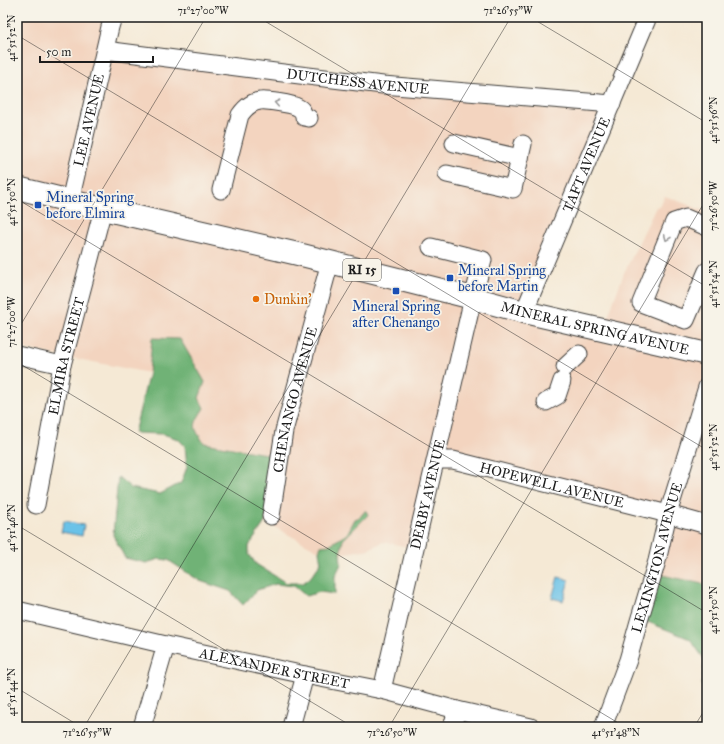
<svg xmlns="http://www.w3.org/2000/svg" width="724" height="744" viewBox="0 0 724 744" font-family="'IM FELL Great Primer',serif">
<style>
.built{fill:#f3d4bf}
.forest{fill:#6fb276;stroke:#466749}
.water{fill:#6bc2e8;stroke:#446f82}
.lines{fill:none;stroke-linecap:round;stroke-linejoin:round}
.minor-casing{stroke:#3d3b38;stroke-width:19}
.major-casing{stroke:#3d3b38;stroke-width:24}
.minor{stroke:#fff;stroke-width:17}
.major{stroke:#fff;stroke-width:22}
.oneway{stroke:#999}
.ticks{fill:none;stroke:#1c1c1c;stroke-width:1;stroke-opacity:0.45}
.transit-dot{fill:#1a4fb4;stroke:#f7f3e8;stroke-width:1.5}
.food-dot{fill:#e8710a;stroke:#f7f3e8;stroke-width:1.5}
.labels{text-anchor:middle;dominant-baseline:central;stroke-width:3.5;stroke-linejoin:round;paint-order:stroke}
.shield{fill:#f7f3e8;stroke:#5e5c59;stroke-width:1}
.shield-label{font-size:13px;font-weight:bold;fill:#1c1c1c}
.street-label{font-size:14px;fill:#1c1c1c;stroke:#f7f3e8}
.transit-label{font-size:14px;fill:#164399;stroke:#f7f3e8;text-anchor:start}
.food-label{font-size:14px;fill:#c56008;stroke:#f7f3e8;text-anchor:start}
.neatline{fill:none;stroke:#1c1c1c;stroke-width:1.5}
.ticks-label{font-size:10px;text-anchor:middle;fill:#1c1c1c}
</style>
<rect width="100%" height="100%" fill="#f7f3e8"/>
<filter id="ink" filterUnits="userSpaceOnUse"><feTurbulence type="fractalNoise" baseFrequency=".025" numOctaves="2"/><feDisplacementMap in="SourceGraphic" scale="8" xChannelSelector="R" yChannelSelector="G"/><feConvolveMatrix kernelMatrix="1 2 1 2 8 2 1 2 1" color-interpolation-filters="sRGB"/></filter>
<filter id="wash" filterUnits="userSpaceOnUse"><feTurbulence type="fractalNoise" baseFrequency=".012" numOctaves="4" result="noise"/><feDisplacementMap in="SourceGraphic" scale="16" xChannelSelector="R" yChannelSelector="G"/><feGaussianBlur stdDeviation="0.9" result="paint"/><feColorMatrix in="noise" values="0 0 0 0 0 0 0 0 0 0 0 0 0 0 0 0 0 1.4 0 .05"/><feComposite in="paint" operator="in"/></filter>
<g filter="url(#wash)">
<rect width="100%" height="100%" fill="#f5e9d5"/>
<path class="built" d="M17,17H112L103,43L464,100L602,113L527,313L601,335L624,273L656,207L659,206L665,196L707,212V585L653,573L661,518L441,462L415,548L383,542L369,549L340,554L343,540L367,515L360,517L355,519L347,534L329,545L321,546L319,551L265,522L276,456L204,443L195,430L196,421L204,408L199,398L205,382L152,338L149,373L17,347Z"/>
<path class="forest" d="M152,338L180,339L205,382L199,398L204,408C193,425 192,426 204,443L277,456L265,522L249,546V554L256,564L286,583H303L310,578L321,563L319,551L321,546L329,545L347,534L355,519L360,517L366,510L368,515L343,540L340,554L341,564L335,576V594L320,592L306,596L294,586L276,584L257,590L243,605L230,591L200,581L168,560L159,559L146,563L125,558L113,535L118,477L131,488L160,494L181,483L187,467L185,446L178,439L163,434L134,433L149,373Z
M653,573L707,585V686L702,685L705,660L690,639L643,620Z"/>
<path class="water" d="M64,521L84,525L82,536L61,532Z
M558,577L569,580L563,601L552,598Z"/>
</g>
<g filter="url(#ink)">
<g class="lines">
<g class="minor-casing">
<g id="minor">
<path id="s1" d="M105,50L275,72L383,85L612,104"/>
<path d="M454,143L520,158"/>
<path d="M447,174L513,189L523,144"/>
<path d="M221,190L240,115C245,108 251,102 260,101C266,100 292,104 297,107C302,109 304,113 304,117L309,118"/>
<path id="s2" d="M70,201L110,27L113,17"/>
<path d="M707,227L686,218L674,222L641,303L686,320L707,271"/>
<path id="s3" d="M524,312L648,17"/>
<path d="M17,355L62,365"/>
<path d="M565,367L579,354"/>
<path d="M546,402L557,396L562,381"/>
<path id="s4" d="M436,460H453L668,514L707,525"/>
<path id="s5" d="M36,505L62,365L103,209"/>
<path id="s6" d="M271,516L284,431L330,262"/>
<path id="s7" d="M17,610L166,645L305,675L382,690L457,710L531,727"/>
<path id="s8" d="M382,690L473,298L483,260L431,247"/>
<path d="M142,727L166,645"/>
<path d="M291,727L305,675"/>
<path d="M452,727L457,710"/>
<path id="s9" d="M603,727L628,660L639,621L657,561L668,514L707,387"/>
</g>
</g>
<g class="major-casing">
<g id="major">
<path id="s10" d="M17,188L103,209L298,254L473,298L524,312L707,354"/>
</g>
</g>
<use href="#minor" class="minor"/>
<use href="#major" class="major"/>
</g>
<defs><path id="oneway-chevron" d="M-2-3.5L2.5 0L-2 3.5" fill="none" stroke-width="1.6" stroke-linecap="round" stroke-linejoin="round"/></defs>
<g class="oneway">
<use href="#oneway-chevron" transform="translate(277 103) rotate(-168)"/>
<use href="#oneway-chevron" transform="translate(667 238) rotate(112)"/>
</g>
</g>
<path class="ticks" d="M258,17L707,287M530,17L707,123M17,35L707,450M17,199L707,613M17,331L206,17M17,362L625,727M17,525L353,727M17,688L81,727M84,727L511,17M389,727L707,198M694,727L707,706"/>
<g class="transit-dot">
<rect x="34" y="201" width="8" height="8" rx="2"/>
<rect x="446" y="274" width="8" height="8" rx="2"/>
<rect x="392" y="287" width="8" height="8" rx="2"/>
</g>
<circle class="food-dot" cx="256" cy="299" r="4"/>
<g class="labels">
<rect class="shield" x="343" y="259" width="38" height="22" rx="3"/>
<g class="shield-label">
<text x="362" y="270">RI 15</text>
</g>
<g class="street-label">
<text stroke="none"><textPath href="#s1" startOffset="255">DUTCHESS AVENUE</textPath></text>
<text stroke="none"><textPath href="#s2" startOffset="83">LEE AVENUE</textPath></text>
<text stroke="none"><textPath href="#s3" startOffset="160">TAFT AVENUE</textPath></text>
<text stroke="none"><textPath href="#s10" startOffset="595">MINERAL SPRING AVENUE</textPath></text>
<text stroke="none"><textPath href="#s5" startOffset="152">ELMIRA STREET</textPath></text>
<text stroke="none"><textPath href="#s6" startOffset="119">CHENANGO AVENUE</textPath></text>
<text stroke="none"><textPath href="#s4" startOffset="119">HOPEWELL AVENUE</textPath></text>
<text stroke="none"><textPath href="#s8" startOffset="201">DERBY AVENUE</textPath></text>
<text stroke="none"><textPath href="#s9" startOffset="178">LEXINGTON AVENUE</textPath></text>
<text stroke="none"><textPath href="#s7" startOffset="264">ALEXANDER STREET</textPath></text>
</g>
<g class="transit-label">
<text x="46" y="197">Mineral Spring<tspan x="46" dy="16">before Elmira</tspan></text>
<text x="458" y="270">Mineral Spring<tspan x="458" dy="16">before Martin</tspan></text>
<text x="396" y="306" text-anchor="middle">Mineral Spring<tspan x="396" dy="16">after Chenango</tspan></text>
</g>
<g class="food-label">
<text x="264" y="299">Dunkin'</text>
</g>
</g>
<rect width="724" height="744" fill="none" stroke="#f7f3e8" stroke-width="44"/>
<path d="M40 56v6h113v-6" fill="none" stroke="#1c1c1c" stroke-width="2"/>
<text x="46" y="56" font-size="12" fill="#1c1c1c" stroke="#f7f3e8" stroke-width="3" paint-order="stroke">50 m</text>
<rect x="22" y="22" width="680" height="700" class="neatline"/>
<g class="ticks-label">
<text x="203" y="14">71°27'00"W</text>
<text x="508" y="14">71°26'55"W</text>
<text transform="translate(11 38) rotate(-90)" y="4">41°51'52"N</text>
<text transform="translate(713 120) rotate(-90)" y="4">41°51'56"N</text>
<text transform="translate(11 202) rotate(-90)" y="4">41°51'50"N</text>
<text transform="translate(713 206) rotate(-90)" y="4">71°26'50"W</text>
<text transform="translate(713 284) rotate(-90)" y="4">41°51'54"N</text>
<text transform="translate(11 322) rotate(-90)" y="4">71°27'00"W</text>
<text transform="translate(713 447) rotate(-90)" y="4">41°51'52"N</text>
<text transform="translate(11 528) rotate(-90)" y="4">41°51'46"N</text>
<text transform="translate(713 610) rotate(-90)" y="4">41°51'50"N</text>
<text transform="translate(11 692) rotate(-90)" y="4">41°51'44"N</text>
<text x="87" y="736">71°26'55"W</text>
<text x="392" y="736">71°26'50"W</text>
<text x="616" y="736">41°51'48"N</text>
</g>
</svg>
